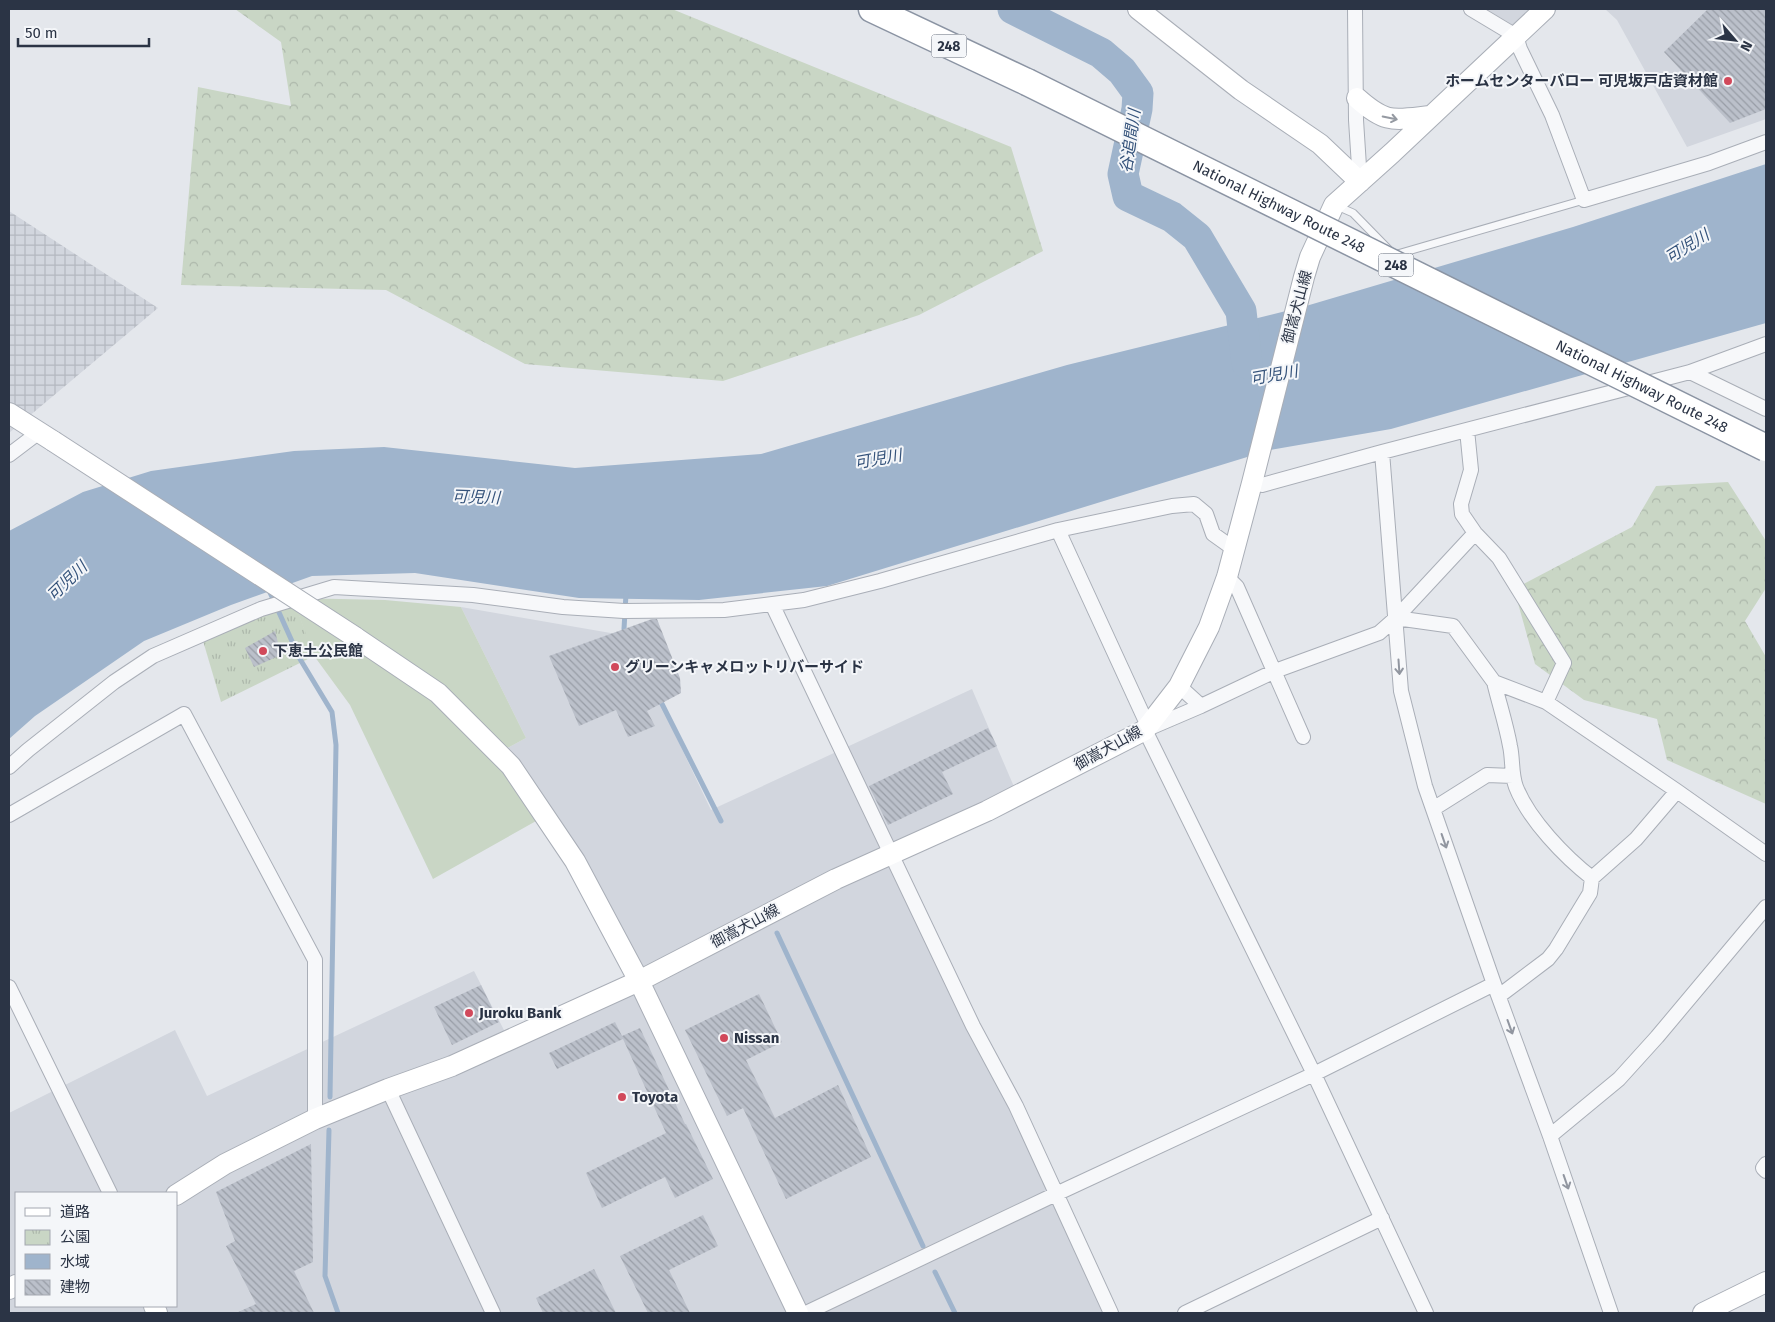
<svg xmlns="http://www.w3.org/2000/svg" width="1775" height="1322" viewBox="0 0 1775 1322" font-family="'Fira Sans','Noto Sans JP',sans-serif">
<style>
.built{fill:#d2d6de;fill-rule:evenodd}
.industrial{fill:url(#industrial-grid)}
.green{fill:#c9d6c5}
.forest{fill:url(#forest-crowns)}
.park{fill:url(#park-tufts)}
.water{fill:#9fb4cc}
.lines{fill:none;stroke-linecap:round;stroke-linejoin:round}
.stream{stroke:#9fb4cc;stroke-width:5}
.river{stroke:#9fb4cc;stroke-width:31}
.building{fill:url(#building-back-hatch)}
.lane-casing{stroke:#a9aeb7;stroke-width:9}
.street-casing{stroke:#a9aeb7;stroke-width:16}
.secondary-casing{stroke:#a9aeb7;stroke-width:22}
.highway-casing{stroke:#8b94a3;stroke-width:29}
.lane{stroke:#f7f8fa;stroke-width:7}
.street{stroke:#f7f8fa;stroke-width:14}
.secondary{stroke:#fff;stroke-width:20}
.highway{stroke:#fff;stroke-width:26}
.secondary-bridge-casing{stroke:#a9aeb7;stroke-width:22;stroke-linecap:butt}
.highway-bridge-casing{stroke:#8b94a3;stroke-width:29;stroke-linecap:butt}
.secondary-bridge{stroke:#fff;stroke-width:20}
.highway-bridge{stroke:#fff;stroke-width:26}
.oneway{stroke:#959aa2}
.oneway2{stroke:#9196a0}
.poi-dot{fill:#d1495b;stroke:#f4f6f9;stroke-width:2}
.labels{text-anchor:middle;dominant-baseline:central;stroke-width:4;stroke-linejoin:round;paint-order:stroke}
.shield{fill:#f4f6f9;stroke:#676e7b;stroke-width:1}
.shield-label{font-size:14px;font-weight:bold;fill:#2b3445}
.poi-label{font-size:15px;font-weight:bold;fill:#2b3445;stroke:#f4f6f9;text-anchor:start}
.street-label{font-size:15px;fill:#2b3445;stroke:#f4f6f9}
.water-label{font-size:16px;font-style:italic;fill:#34527a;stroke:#f4f6f9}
</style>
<defs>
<pattern id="industrial-grid" width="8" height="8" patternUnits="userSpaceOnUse" patternTransform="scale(1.25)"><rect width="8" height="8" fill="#d2d6de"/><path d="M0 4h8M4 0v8" fill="none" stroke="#b4b8c0"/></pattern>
<pattern id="forest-crowns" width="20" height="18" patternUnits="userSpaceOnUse" patternTransform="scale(1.25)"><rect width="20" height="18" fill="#c9d6c5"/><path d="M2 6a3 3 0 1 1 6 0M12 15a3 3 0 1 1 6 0" fill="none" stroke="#adb8ab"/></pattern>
<pattern id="park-tufts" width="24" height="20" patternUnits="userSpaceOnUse" patternTransform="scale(1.25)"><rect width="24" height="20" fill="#c9d6c5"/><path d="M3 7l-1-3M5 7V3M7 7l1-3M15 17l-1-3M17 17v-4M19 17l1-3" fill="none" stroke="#adb8ab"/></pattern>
<pattern id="building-back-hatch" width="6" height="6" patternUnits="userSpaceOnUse" patternTransform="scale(1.25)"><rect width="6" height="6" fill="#bbc0ca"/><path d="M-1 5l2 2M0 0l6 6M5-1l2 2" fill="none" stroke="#989da6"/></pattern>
</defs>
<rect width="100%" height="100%" fill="#e4e7ec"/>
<path class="built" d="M1486,9H1541L1520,29Z
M1605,9H1766V119L1687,147L1617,20Z
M461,607L628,636L711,810L972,689L1018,796L891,853L1111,1313H9V1113L175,1030L207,1096L474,971L509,1040L639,981L498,753L526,738ZM16,1193H176V1306H16Z"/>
<path class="industrial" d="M9,211L158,308L9,433Z"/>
<path class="green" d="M293,598L385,600L461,607L526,738L498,753L545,816L433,879L350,705L312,653Z"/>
<path class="forest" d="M235,9H672L1011,147L1043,251L919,315L723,381L525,364L386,290L181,285L198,87L291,106L281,42Z
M1728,482L1766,541V588L1745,621L1766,657V804L1667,760L1657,719L1584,700L1535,664L1514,589L1632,527L1656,486Z"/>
<path class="park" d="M293,598L314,656L221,702L201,634Z"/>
<path class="water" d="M1766,164V323L1391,429L1270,450L827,586L699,600L579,598L415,573L312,576L231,605L144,641L35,716L9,739V531L83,492L151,471L294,451L384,447L575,468L761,454L1067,365L1306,306L1573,227Z"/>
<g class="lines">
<path class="stream" d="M268,588L300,659L332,712L336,745L330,1097
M626,594L624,629L627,635
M659,698L721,821
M777,933L923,1246
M329,1130L325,1276L338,1313
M935,1272L955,1313"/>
<path class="river" d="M1013,9L1101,53L1122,71L1138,93L1137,109L1123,174L1128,196L1172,217L1197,237L1241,311L1247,363"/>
</g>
<path class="building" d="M1708,9H1766V109L1730,123L1664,52Z
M652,619H657L680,678L681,693L647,711L655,726L628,737L616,710L579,726L549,656Z
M275,631L281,655L254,667L245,648Z
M988,728L997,746L942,772L953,794L888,825L869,786Z
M481,985L499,1022L452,1045L434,1007Z
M759,994L782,1042L746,1060L775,1118L838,1085L871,1157L786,1199L743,1108L727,1116L685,1030Z
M615,1022L622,1036L640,1028L685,1124H686L713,1179L675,1198L665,1177L602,1208L586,1173L666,1133L623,1039L557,1069L549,1053Z
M311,1144L313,1262L294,1271L314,1313H236L256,1304L226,1246L235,1241L216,1192Z
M703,1215L718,1246L669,1270L690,1313H648L620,1256Z
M594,1269L616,1313H543L536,1298Z"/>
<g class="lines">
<g class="lane-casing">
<path id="lane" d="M1337,206L1353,213L1394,255L1584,200"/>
</g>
<g class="street-casing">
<path id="street" d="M1355,9L1356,120L1360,182
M1471,9L1516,36L1520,49L1552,115L1584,200L1709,163L1766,142
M1690,372L1766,409
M1467,430L1471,470L1461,504L1462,514L1475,533L1499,558L1564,663L1546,702
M1382,452L1401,691L1425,786L1494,984L1550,1136L1611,1313
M9,455L38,433
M1252,483L1262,485L1382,452L1690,372L1766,344
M1058,530L1148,726
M1227,577L1237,587L1303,737
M772,604L973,1026L1016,1106L1111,1313
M1396,618L1453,626L1494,682L1546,702L1677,791L1766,854
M1494,682C1499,703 1506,724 1510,746C1513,759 1511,774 1516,787C1529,820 1565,857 1592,878
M1179,686L1201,706L1275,671L1379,633L1396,618L1475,533
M1201,706L1145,730L1314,1074L1426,1313
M9,767L28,750L114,682L153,656L261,609L334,587L473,595L563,607L624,611L724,610L804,600L880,581L1058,530L1172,506L1194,504L1206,514L1213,534L1234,549
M1433,809L1487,775L1513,776
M9,815L184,714L315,960V1119
M9,987L110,1193
M1499,996L1548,959L1556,949L1590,893L1592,878L1636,839L1677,791
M388,1089L493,1313
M1550,1136L1619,1079L1657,1037L1766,907
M1766,1164L1763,1168L1766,1171
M806,1313L1056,1194L1314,1074L1494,984
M1185,1313L1382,1218"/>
</g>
<g class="secondary-casing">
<path id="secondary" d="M1138,9L1241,90L1320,144L1360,182
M1357,98C1386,124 1393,120 1430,116
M9,413L53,441
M355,637L438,693L511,766L575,861L639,981L798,1313
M176,1195L225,1164L315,1119L388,1089L452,1066L639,981L836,879L987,811L1145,730L1179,686L1209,627L1227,577L1252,483L1304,277L1310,257L1334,205L1392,153L1545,9
M9,1289L16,1285
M154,1306L157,1313
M1703,1313L1766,1282"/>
</g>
<g class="highway-casing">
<path id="highway" d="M872,9L1027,82"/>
</g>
<use href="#lane" class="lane"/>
<use href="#street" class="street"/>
<use href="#secondary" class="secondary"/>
<use href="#highway" class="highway"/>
<g class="secondary-bridge-casing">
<path id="secondary-bridge" d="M53,441L355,637"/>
</g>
<g class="highway-bridge-casing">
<g id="highway-bridge">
<path id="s1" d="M1027,82L1766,448"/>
</g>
</g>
<use href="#secondary-bridge" class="secondary-bridge"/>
<use href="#highway-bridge" class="highway-bridge"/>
</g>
<defs><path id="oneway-shaft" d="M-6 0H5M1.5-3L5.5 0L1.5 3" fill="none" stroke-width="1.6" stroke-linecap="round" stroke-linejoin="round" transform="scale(1.25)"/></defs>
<use class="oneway" href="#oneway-shaft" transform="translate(1390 118) rotate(12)"/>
<g class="oneway2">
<use href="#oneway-shaft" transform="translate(1399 667) rotate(86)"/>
<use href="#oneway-shaft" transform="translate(1444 841) rotate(71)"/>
<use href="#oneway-shaft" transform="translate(1510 1027) rotate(70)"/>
<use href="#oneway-shaft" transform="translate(1566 1182) rotate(71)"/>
</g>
<g class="poi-dot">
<circle cx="1728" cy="81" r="5"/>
<circle cx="263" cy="651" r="5"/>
<circle cx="615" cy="667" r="5"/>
<circle cx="469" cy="1013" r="5"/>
<circle cx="724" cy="1038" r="5"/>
<circle cx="622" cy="1097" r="5"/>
</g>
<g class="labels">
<g class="shield">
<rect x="931.5" y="34.5" width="35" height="23" rx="4"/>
<rect x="1378.5" y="253.5" width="35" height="23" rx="4"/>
</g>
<g class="shield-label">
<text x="949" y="46">248</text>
<text x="1396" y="265">248</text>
</g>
<g class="poi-label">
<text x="1718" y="81" text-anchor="end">ホームセンターバロー 可児坂戸店資材館</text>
<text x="273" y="651">下恵土公民館</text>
<text x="625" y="667">グリーンキャメロットリバーサイド</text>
<text x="479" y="1013">Juroku Bank</text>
<text x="734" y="1038">Nissan</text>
<text x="632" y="1097">Toyota</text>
</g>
<g class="street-label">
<text stroke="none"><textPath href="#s1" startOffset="281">National Highway Route 248</textPath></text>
<text transform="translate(1297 307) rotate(-75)">御嵩犬山線</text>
<text stroke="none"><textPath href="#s1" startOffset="686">National Highway Route 248</textPath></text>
<text transform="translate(1108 748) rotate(-29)">御嵩犬山線</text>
<text transform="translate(745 926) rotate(-28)">御嵩犬山線</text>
</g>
<g class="water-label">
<text transform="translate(1130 141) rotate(-82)">谷追間川</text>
<text transform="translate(1687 246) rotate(-32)">可児川</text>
<text transform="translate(1274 375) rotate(-10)">可児川</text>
<text transform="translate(878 459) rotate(-10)">可児川</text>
<text transform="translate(476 497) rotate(2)">可児川</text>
<text transform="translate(67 581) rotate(-44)">可児川</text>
</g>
</g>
<rect width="1775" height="1322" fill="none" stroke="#2b3445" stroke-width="20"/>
<rect x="15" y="1192" width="162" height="115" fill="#f4f6f9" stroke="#a4a8b1"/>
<rect x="25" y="1208" width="25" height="8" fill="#ffffff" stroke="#a4a8b1"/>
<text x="60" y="1217" font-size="15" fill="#2b3445">道路</text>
<rect x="25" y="1230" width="25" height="15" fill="url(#park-tufts)" stroke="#a4a8b1"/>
<text x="60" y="1242" font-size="15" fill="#2b3445">公園</text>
<rect x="25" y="1254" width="25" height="15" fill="#9fb4cc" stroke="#a4a8b1"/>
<text x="60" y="1267" font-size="15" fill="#2b3445">水域</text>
<rect x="25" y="1280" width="25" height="15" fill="url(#building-back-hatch)" stroke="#a4a8b1"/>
<text x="60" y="1292" font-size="15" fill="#2b3445">建物</text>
<g transform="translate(1735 40) rotate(118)" stroke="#f4f6f9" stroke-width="4" paint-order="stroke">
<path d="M0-4L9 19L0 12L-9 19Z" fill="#2b3445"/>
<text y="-8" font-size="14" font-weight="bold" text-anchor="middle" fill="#2b3445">N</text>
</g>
<path d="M18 38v8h131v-8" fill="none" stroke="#2b3445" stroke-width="2.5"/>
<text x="25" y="38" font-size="15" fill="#2b3445" stroke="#f4f6f9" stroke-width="4" paint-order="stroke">50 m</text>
</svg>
